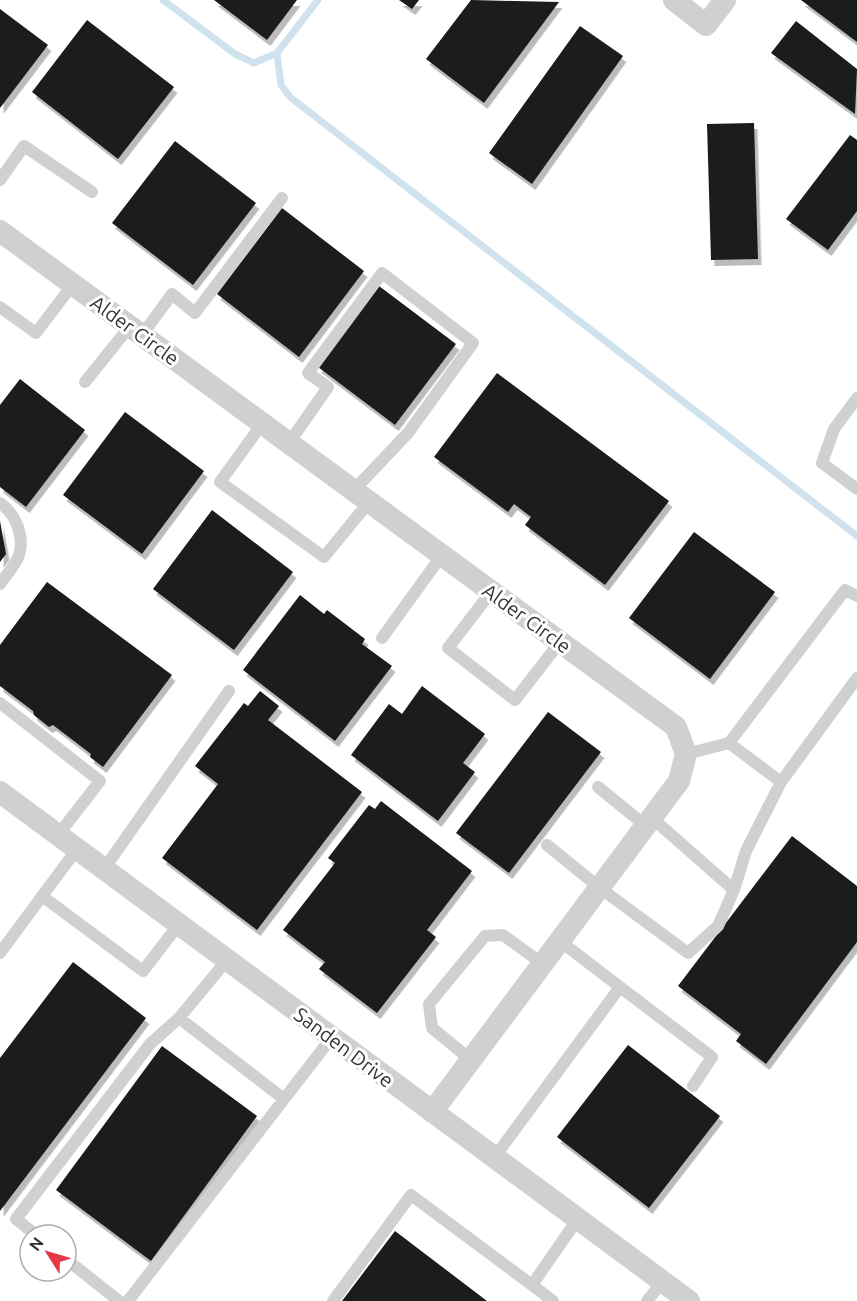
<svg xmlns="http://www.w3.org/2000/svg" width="857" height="1301" viewBox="0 0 857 1301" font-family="Ubuntu,sans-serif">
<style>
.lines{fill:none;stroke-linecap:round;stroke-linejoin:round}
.stream{stroke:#cfe2ee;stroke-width:7}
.building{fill:#1a1a1a;filter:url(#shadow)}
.lane{stroke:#d0d0d0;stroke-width:12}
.street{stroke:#d0d0d0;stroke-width:22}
.labels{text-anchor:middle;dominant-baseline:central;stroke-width:6;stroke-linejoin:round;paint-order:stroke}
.street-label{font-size:20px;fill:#333;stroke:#fff}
</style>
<defs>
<filter id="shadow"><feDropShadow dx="3.5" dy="6" stdDeviation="0" flood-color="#0004"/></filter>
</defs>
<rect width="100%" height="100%" fill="#fff"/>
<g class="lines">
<path class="stream" d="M163,0L235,54L254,63L277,53L318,0
M277,53L281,85L290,97L857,536"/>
</g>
<path class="building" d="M214,0H297L267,40Z
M399,0H419L412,9Z
M471,0L559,2L484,103L426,59Z
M801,0H857V42Z
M0,9L48,45L0,108Z
M87,20L174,87L118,159L32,92Z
M796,21L857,69L855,114L771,53Z
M580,26L623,56L532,184L489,153Z
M754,123L758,259L711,260L707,124Z
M850,135L857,140V211L828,250L786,219Z
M175,141L256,203L193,285L112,223Z
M282,208L364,271L299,357L217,294Z
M379,286L456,344L395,425L318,367Z
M497,373L669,501L605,585L525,525L531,517L514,504L508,512L434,457Z
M20,379L85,430L26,507L0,487V405Z
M125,412L204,471L142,554L63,495Z
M212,510L293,572L234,650L153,589Z
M0,521L6,554L0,562Z
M694,532L775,592L710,679L629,618Z
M47,582L172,675L103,767L90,757L91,754L53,725L49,727L34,715L33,711L0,686V645Z
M300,595L324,614L327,610L365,639L362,644L392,666L335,741L243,670Z
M422,686L485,734L463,763L475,772L438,821L351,755L389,704L402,714Z
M260,691L279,706L268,720L362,792L257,930L162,858L218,784L195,766L244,703L248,706Z
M548,712L601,752L509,873L456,833Z
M381,801L472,871L427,930L436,937L377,1013L319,969L325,962L283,930L335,863L328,858L369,805L375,809Z
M792,836L857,886V942L766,1064L736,1041L741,1034L678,986Z
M73,962L146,1018L0,1211V1058Z
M628,1045L720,1116L649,1208L557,1137Z
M162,1046L257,1116L151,1261L56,1190Z
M395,1231L487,1301H342Z"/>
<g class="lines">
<path class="lane" d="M0,180L24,146L92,192
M0,307L36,333L73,284
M142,335L172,294L195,313L282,198
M85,382L130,326
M857,398L834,429L822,463L857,489
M262,424L220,482L324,557L369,502
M289,443L328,387L308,373L382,273L473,343L408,433L354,490
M0,503C15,513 25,536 19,555C16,565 6,575 0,584
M491,592L448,648L515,700L560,642
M382,638L442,555
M0,703L100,781L58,835
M729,743L845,590L857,596
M686,754L729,743L781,782L746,851L734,890
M781,782L857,678
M598,787L646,826
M547,845L600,888L688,953L718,926L734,890L652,818
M104,869L229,691
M42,896L143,971L179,924
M0,953L77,849
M620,987L712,1057L693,1086
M179,1018L284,1099
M471,1060L432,1028L429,1004L485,936L503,935L543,964
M494,1158L620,987L560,941
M36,1235L16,1219L150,1044L179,1018L227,960
M66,1259L119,1301
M532,1285L553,1301
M128,1301L332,1037
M333,1301L411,1195L532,1285L577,1220
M647,1301L663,1281"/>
<path class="street" d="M674,0L706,25L725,0
M0,231L676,727L686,754L679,781L432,1112
M0,792L689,1301"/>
</g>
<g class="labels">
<g class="street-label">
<text transform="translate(135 330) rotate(36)">Alder Circle</text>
<text transform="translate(527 618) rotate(36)">Alder Circle</text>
<text transform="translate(344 1047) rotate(37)">Sanden Drive</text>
</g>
</g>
<g transform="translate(48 1253) rotate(307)"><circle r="28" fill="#ffffff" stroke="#adadad" stroke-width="1.5"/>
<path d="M0-4.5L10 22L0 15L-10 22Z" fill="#e63946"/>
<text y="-9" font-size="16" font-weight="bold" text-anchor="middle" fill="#333333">N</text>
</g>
</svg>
